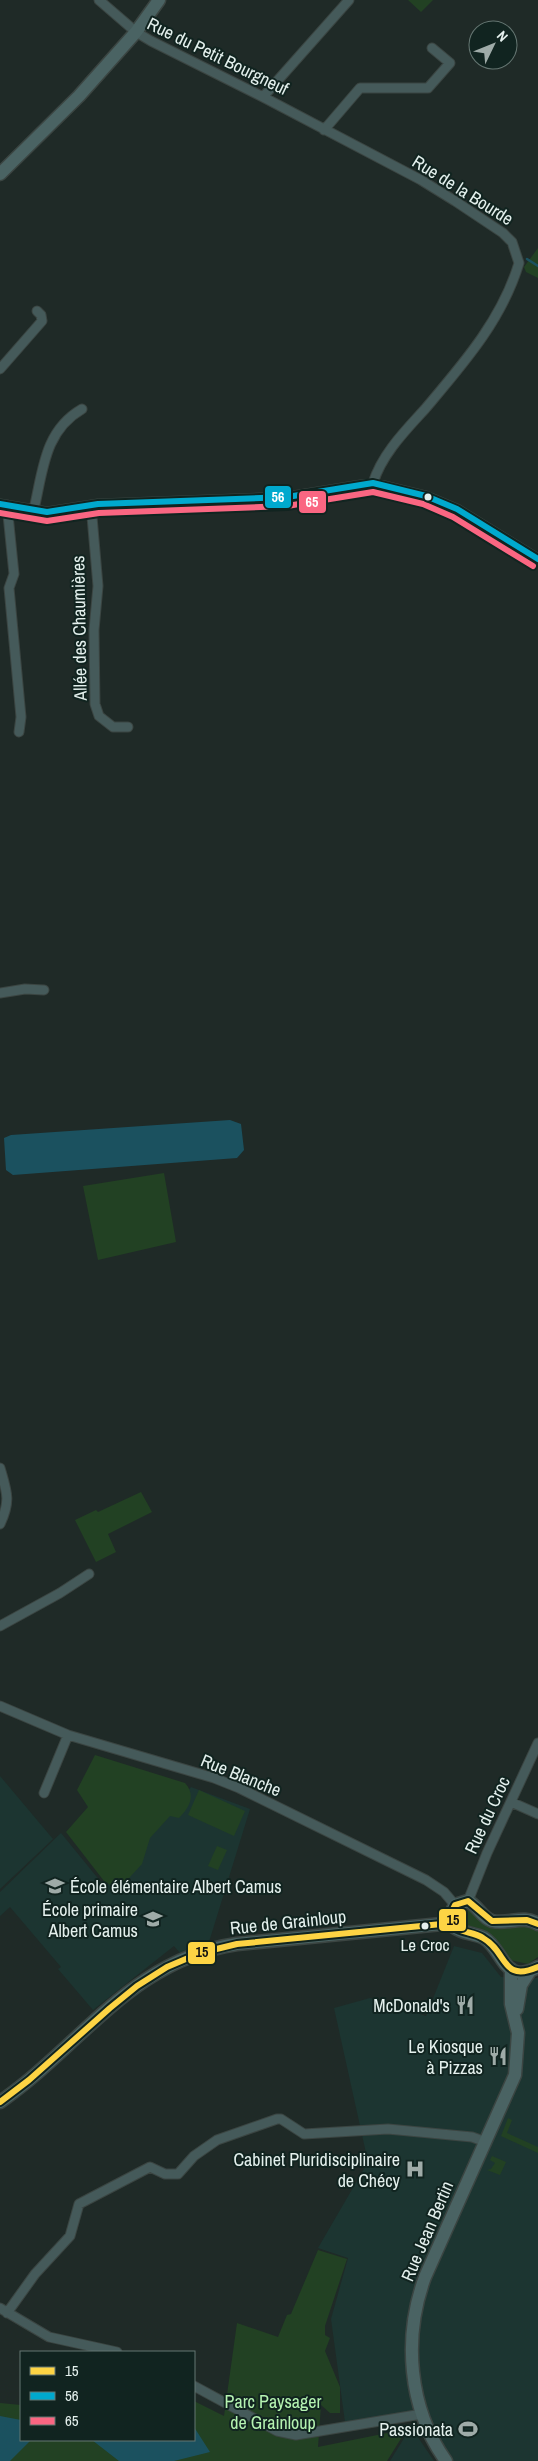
<svg xmlns="http://www.w3.org/2000/svg" width="538" height="2461" viewBox="0 0 538 2461" font-family="'Archivo Narrow',sans-serif">
<style>
.built{fill:#1c3531}
.green{fill:#224123}
.water{fill:#1b515f}
.lines{fill:none;stroke-linecap:round;stroke-linejoin:round}
.stream{stroke:#1b515f;stroke-width:2.5}
.street-casing{stroke:#3b4542;stroke-width:11}
.secondary-casing{stroke:#3b4542;stroke-width:15}
.street{stroke:#455a5a;stroke-width:9}
.secondary{stroke:#4a6363;stroke-width:12}
.bus-1-casing{stroke:#112420;stroke-width:10}
.bus-2-casing{stroke:#112420;stroke-width:10}
.bus-3-casing{stroke:#112420;stroke-width:10}
.bus-1{stroke:#fdd444;stroke-width:6}
.bus-2{stroke:#00a9ce;stroke-width:6}
.bus-3{stroke:#fa6682;stroke-width:6}
.bus-dot{fill:#e4f0ed;stroke:#112420;stroke-width:2}
.labels{text-anchor:middle;dominant-baseline:central;stroke-width:4;stroke-linejoin:round;paint-order:stroke}
.bus-label{font-size:17px;fill:#e4f0ed;stroke:#112420}
.street-label{font-size:18px;fill:#e4f0ed;stroke:#112420}
.poi-label{font-size:18px;fill:#e4f0ed;stroke:#112420;text-anchor:end}
.park-label{font-size:18px;fill:#b5f3b1;stroke:#112420}
.line-badge{stroke:#112420;stroke-width:2}
.badge-label{font-size:14px;text-anchor:middle;font-weight:bold;fill:#fff}
.pale-badge-label{font-size:14px;text-anchor:middle;font-weight:bold;fill:#111}
</style>
<rect width="100%" height="100%" fill="#1f2a27"/>
<path class="built" d="M0,1776L53,1839L0,1889Z
M191,1787L250,1809L209,1942L180,1953L174,1946L93,2010L58,1969L61,1967L10,1907L0,1916V1892L61,1833L105,1887Z
M454,1946L482,1953L501,1977L538,1978V2461H441L415,2412L345,2422L331,2319L348,2258L318,2248L368,2162L334,2008L370,1998L426,2016Z
M411,2427L434,2461H390Z"/>
<path class="green" d="M408,0H433L421,12Z
M538,248V278L526,272L524,267Z
M164,1173L176,1242L98,1260L83,1186Z
M141,1492L152,1512L108,1534L116,1552L96,1562L75,1520L96,1510L98,1512Z
M95,1755L185,1783C196,1795 190,1807 179,1818L170,1816L150,1838L142,1864L118,1890L104,1881L66,1832L88,1807L77,1790Z
M199,1790L245,1811L234,1836L188,1815Z
M217,1846L227,1850L218,1870L208,1866Z
M466,1909C478,1912 483,1926 496,1929C509,1931 527,1918 538,1931V1957L528,1964L510,1960L496,1939L489,1934L459,1922L460,1912Z
M508,2118L512,2120L507,2133L538,2147V2153L501,2136Z
M492,2156L506,2162L500,2175L487,2170L491,2169L495,2163L490,2160Z
M318,2250L347,2259L325,2326V2335L330,2338L325,2351L340,2387V2413H330L321,2405L318,2447L407,2429L387,2461H0V2403L21,2405V2440H194V2401L224,2416L237,2323L278,2337L287,2315L291,2314Z"/>
<path class="water" d="M230,1120L241,1124L244,1150L237,1158L13,1175L6,1170L4,1138L11,1135Z
M0,2416L21,2420V2440H31L10,2461H0Z
M194,2427L210,2452L174,2461H119L92,2440H194Z"/>
<g class="lines">
<path class="stream" d="M527,259L538,266"/>
<g class="street-casing">
<path id="street" d="M99,0L136,32L151,41L263,97L421,180L455,201L503,233L512,242L519,263C502,320 463,364 425,409C405,431 382,454 373,483
M263,97L349,0
M324,130L360,88H428L450,63L432,48
M0,369L42,321L41,315L37,311
M0,504L47,512L98,504L287,497L373,483L426,496L457,509L538,559
M7,505L14,574L9,588L21,717L19,732
M91,505L98,586L94,630L95,704L99,716L113,727H128
M34,509C43,471 44,431 82,409
M0,993L25,989L44,990
M0,1468C7,1492 11,1501 0,1524
M0,1626L60,1593L89,1574
M0,1706L68,1735L214,1778L239,1788L426,1880L444,1892L455,1905
M44,1793L68,1735
M511,1802L538,1814
M468,1901L487,1853L538,1743
M0,2308L49,2337L117,2352
M7,2313L35,2274L70,2236L79,2204L150,2167L165,2174H178L194,2156L217,2140L277,2119H281L304,2134L388,2129L472,2137L486,2142
M194,2386L277,2431L296,2435L422,2414"/>
</g>
<g class="secondary-casing">
<path id="secondary" d="M0,174L79,96L136,32L159,0
M538,1924C523,1914 509,1925 492,1921C482,1918 478,1906 468,1901L455,1905L451,1913L454,1927C463,1934 474,1933 484,1938C503,1949 504,1987 538,1967
M517,2009L521,1985L530,1971
M0,2102C81,2046 132,1959 237,1944L452,1923
M446,2461C408,2408 403,2337 425,2277L515,2075L518,2033L511,2004V1969"/>
</g>
<use href="#street" class="street"/>
<use href="#secondary" class="secondary"/>
<g class="bus-1-casing">
<path id="bus-1" d="M538,1924L527,1920L492,1921L468,1901L455,1905L451,1913L454,1927C463,1933 474,1932 483,1938C508,1952 501,1983 538,1967
M0,2102L29,2080L110,2008L137,1986L167,1967L200,1953L237,1944L452,1923"/>
</g>
<g class="bus-2-casing">
<path id="bus-2" d="M0,504L47,512L98,504L287,497L373,483L426,496L457,509L538,559"/>
</g>
<g class="bus-3-casing">
<path id="bus-3" d="M0,513L47,521L99,513L287,506L373,492L423,504L453,517L533,566"/>
</g>
<use href="#bus-1" class="bus-1"/>
<use href="#bus-2" class="bus-2"/>
<use href="#bus-3" class="bus-3"/>
</g>
<defs>
<g id="school-bare" transform="scale(1.5)"><path d="M0-5L7-2L0 1L-7-2ZM-4 1L0 2.5L4 1V4Q0 6-4 4Z" fill="#9faba8" stroke="#112420" stroke-width="2.5" paint-order="stroke"/></g>
<g id="restaurant-bare" transform="scale(1.5)"><path d="M-5-6h1v4h1v-4h1v4h1v-4h1v5L-1.5 .5V6h-2V.5L-5-1ZM5-6V6H3V1.5H1.5Q1.5-4 5-6Z" fill="#9faba8" stroke="#112420" stroke-width="2.5" paint-order="stroke"/></g>
<g id="hospital-bare" transform="scale(1.5)"><path d="M-5-5h3v3.5h4V-5h3V5h-3V1.5h-4V5h-3Z" fill="#9faba8" stroke="#112420" stroke-width="2.5" paint-order="stroke"/></g>
<g id="stadium-bare" transform="scale(1.5)"><path d="M0-5a6.5 5 0 1 0 0 10a6.5 5 0 1 0 0-10ZM-3.5-1.8h7v3.6h-7Z" fill="#9faba8" stroke="#112420" stroke-width="2.5" paint-order="stroke"/></g>
</defs>
<g fill-rule="evenodd">
<use href="#school-bare" x="55" y="1886"/>
<use href="#school-bare" x="153" y="1919"/>
<use href="#restaurant-bare" x="465" y="2005"/>
<use href="#restaurant-bare" x="498" y="2056"/>
<use href="#hospital-bare" x="415" y="2169"/>
<use href="#stadium-bare" x="468" y="2429"/>
</g>
<g class="bus-dot">
<circle cx="428" cy="497" r="4.5"/>
<circle cx="425" cy="1926" r="4.5"/>
</g>
<g class="labels">
<g class="bus-label">
<text x="425" y="1944">Le Croc</text>
</g>
<g class="street-label">
<text transform="translate(218 56) rotate(26)">Rue du Petit Bourgneuf</text>
<text transform="translate(463 190) rotate(32)">Rue de la Bourde</text>
<text transform="translate(79 628) rotate(-91)">Allée des Chaumières</text>
<text transform="translate(241 1775) rotate(22)">Rue Blanche</text>
<text transform="translate(487 1815) rotate(-65)">Rue du Croc</text>
<text transform="translate(288 1922) rotate(-6)">Rue de Grainloup</text>
<text transform="translate(427 2231) rotate(-67)">Rue Jean Bertin</text>
</g>
<g class="poi-label">
<text x="70" y="1886" text-anchor="start">École élémentaire Albert Camus</text>
<text x="138" y="1909">École primaire<tspan x="138" dy="21">Albert Camus</tspan></text>
<text x="450" y="2005">McDonald's</text>
<text x="483" y="2046">Le Kiosque<tspan x="483" dy="21">à Pizzas</tspan></text>
<text x="400" y="2159">Cabinet Pluridisciplinaire<tspan x="400" dy="21">de Chécy</tspan></text>
<text x="453" y="2429">Passionata</text>
</g>
<g class="park-label">
<text x="273" y="2401">Parc Paysager<tspan x="273" dy="21">de Grainloup</tspan></text>
</g>
</g>
<g class="line-badge">
<rect x="264" y="485" width="28" height="24" rx="5" fill="#00a9ce"/>
<rect x="298" y="490" width="29" height="24" rx="5" fill="#fa6682"/>
<rect x="438" y="1908" width="29" height="24" rx="5" fill="#fdd444"/>
<rect x="187" y="1941" width="29" height="24" rx="5" fill="#fdd444"/>
</g>
<g class="badge-label">
<text x="278" y="502">56</text>
<text x="312" y="507">65</text>
</g>
<g class="pale-badge-label">
<text x="453" y="1925">15</text>
<text x="202" y="1957">15</text>
</g>
<rect x="20" y="2351" width="175" height="90" fill="#112420" stroke="#657672"/>
<rect x="30" y="2367" width="25" height="8" fill="#fdd444" stroke="#657672"/>
<text x="65" y="2376" font-size="15" fill="#e4f0ed">15</text>
<rect x="30" y="2392" width="25" height="8" fill="#00a9ce" stroke="#657672"/>
<text x="65" y="2401" font-size="15" fill="#e4f0ed">56</text>
<rect x="30" y="2417" width="25" height="8" fill="#fa6682" stroke="#657672"/>
<text x="65" y="2426" font-size="15" fill="#e4f0ed">65</text>
<g transform="translate(493 45) rotate(47)"><circle r="24" fill="#112420" stroke="#657672"/>
<path d="M0-4L9 19L0 12L-9 19Z" fill="#9faba8"/>
<text y="-8" font-size="14" font-weight="bold" text-anchor="middle" fill="#e4f0ed">N</text>
</g>
</svg>
